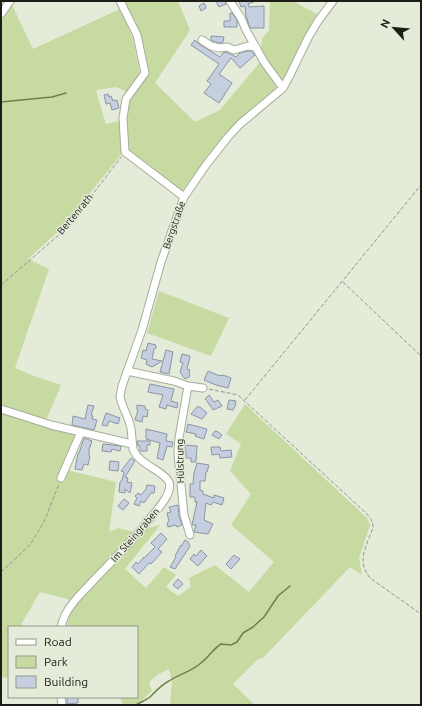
<svg xmlns="http://www.w3.org/2000/svg" width="422" height="706" viewBox="0 0 422 706" font-family="Ubuntu,sans-serif">
<style>
.green{fill:#c6daa2}
.lines{fill:none;stroke-linecap:round;stroke-linejoin:round}
.stream{stroke:#6e804b;stroke-width:1.5}
.building{fill:#c5cfe0;stroke:#8b95a5}
.minor-casing{stroke:#a6ad9b;stroke-width:9}
.path{stroke:#929789;stroke-width:1;stroke-dasharray:4 2;stroke-linecap:butt}
.minor{stroke:#fff;stroke-width:7}
.labels{text-anchor:middle;dominant-baseline:central;stroke-width:3;stroke-linejoin:round;paint-order:stroke}
.street-label{font-size:10px;fill:#1b1d16;stroke:#e4ebd8}
</style>
<rect width="100%" height="100%" fill="#e4ebd8"/>
<path class="green" d="M123,1H178L190,30L155,83L195,122L220,110L261,61L270,74L276,88L238,121L218,143L183,190H179L129,150L125,116L130,99L147,75Z
M270,1H293L317,14L300,46L284,79H279L261,51L262,39L269,30Z
M11,3L33,49L120,9L133,39L140,74L127,92L116,87L96,90L97,95L106,124L120,121L123,152L62,228L28,259L49,269L15,368L34,376L61,385L46,420L1,406V17Z
M159,291L229,318L211,356L147,333Z
M245,404L367,518L370,525L359,558L362,575L350,567L263,658L258,659L233,684L255,705H170L172,682L169,669L157,675L149,682L152,691L137,705L123,704L119,697H137V627H66L70,615L76,605L67,599L40,592L22,623L21,627H9V677L1,678V411L14,417L79,435L63,469L116,482L109,532L118,528L134,532L160,525L125,569L146,588L164,567L176,575L166,587L178,596L191,587L189,578L215,565L249,592L274,562L231,525L251,494L230,471L241,444L226,434Z"/>
<g class="lines">
<path class="stream" d="M1,102L52,97L66,93
M136,705C141,702 146,700 150,697C156,691 161,685 169,681C179,674 191,672 201,663C209,657 213,649 221,644L231,645L237,642L243,633L253,627L264,617L278,596L290,586"/>
</g>
<path class="building" d="M216,1H225L226,4L219,7Z
M239,1H256L248,4L249,7L264,6V28H250L246,16L245,6L241,7Z
M204,3L206,8L201,11L199,6Z
M230,13H232L237,20V27H224V21H230Z
M211,36L224,37L223,42L219,43L213,41L211,40Z
M195,40L199,44L220,57L223,53L226,52L236,57L240,53L248,51H251L255,55L240,68L231,58L219,74L232,83L219,103L204,93L211,84L207,81L219,64L191,45Z
M108,94L109,97L111,96L113,101L117,100L119,108L112,110L110,103L106,104L104,95Z
M148,343L156,345V348L154,349L152,359L162,361L152,367L146,364L147,360L141,358L143,350L146,351Z
M166,350L173,352L169,374L160,372Z
M182,354L190,356L189,357H190L187,369L190,370L189,374L190,376L188,378H186L185,379L180,372L183,363L180,362Z
M208,371L220,376V375L223,376V375L231,378L228,388L216,385L204,380Z
M150,384L174,389L171,401L178,403L177,408L167,405L166,409L159,407L163,395L148,392Z
M209,395L214,402L218,400L222,406L213,410L207,401L205,399Z
M229,400L236,401L235,404H236L233,410L227,409Z
M88,405L94,406L91,415L93,416L92,419L97,420L94,430L72,425L73,416L85,419Z
M137,405L145,406V409L148,410L147,417L143,416L142,422L135,420L138,410H137Z
M198,406L200,408V407L207,413L202,419L191,414Z
M106,413L120,418L118,424L109,421L107,426L102,425Z
M188,424L207,429L204,439L195,436L196,434L186,432Z
M146,429L167,434L166,441L173,442L172,447L167,446L163,460L157,458L160,443L146,439Z
M215,431L218,432L222,435L219,439L212,435Z
M84,438L92,441L89,450V456H90L88,465L84,464L82,470L75,469L78,453H79Z
M137,441H150V445H147V451H140V446H138Z
M103,444L121,446L120,451L112,449L111,452L102,451Z
M185,445L197,446L196,462H191V458H186V451H185Z
M211,447H220L221,451L231,450L232,457L220,458L219,454L212,455Z
M131,458L135,461L125,477L128,478L127,482L132,483L130,493L125,489V493L119,492L120,482L122,480L124,472L121,471Z
M110,461L119,462L118,471L109,470Z
M197,463L209,465L207,472H206L205,481H200V490L203,491V494L214,498V495L224,498L222,505L213,502L211,505L206,503L204,520L213,524L208,534L194,532L196,525H192L197,502H195V497H190V484H193L194,473Z
M147,485L155,486L154,493H151L144,503L141,501L139,506L134,504L137,498L135,496L138,493L141,495L146,489Z
M124,499L129,503L123,510L118,506Z
M178,505L179,516L182,525L177,527L176,525L168,527L167,523L169,521L167,513L171,512L169,507Z
M161,533L167,539L158,549L162,552L151,564L149,563L139,574L132,567L136,562L138,564L144,557V558L155,547L151,543Z
M185,540L188,542L190,546L175,569L170,567L176,557L175,556L181,545L182,546V545Z
M201,550L207,556L198,566L190,559L194,554L196,556Z
M234,555L240,559L231,569L226,564Z
M178,579L183,584L178,589L173,585Z
M67,697H78V703L67,704Z"/>
<g class="lines">
<g class="minor-casing">
<path id="minor" d="M120,1L137,35L145,73L126,99L123,118L125,152L184,197
M230,1L241,18L246,30L264,62L283,88
M1,14L10,1
M202,40L211,46L219,48L227,47L234,50L248,46L256,47
M127,371L174,381L188,386L203,388
M188,386L179,438L178,454L184,515L190,535
M1,409L51,425L132,444
M61,478L81,432
M61,627C63,618 68,609 73,603C79,595 86,589 92,582C111,562 131,543 148,521C154,514 160,507 165,499C168,494 171,487 169,482C163,470 139,465 133,449L131,428L129,421L122,404L120,397L122,386L142,330L161,262L184,197L206,165L228,137L240,124L283,88L290,75L308,38L318,21L333,1
M61,697L62,705"/>
</g>
<path class="path" d="M343,282L421,356
M1,285L68,227L121,157
M209,389L238,395L367,514C370,518 373,521 373,526C373,530 370,534 369,538C363,553 359,564 370,578L421,614
M245,400L421,185
M1,572L30,545L44,522L59,484"/>
<use href="#minor" class="minor"/>
</g>
<g class="labels">
<g class="street-label">
<text transform="translate(75 214) rotate(-50)">Bertenrath</text>
<text transform="translate(174 225) rotate(-71)">Bergstraße</text>
<text transform="translate(180 461) rotate(-91)">Hülstrung</text>
<text transform="translate(135 535) rotate(-49)">Im Steingraben</text>
</g>
</g>
<rect width="422" height="706" fill="none" stroke="#1b1d16" stroke-width="4"/>
<rect x="8" y="626" width="130" height="72" fill="#e4ebd8" stroke="#94998a"/>
<rect x="16" y="639" width="20" height="6" fill="#ffffff" stroke="#94998a"/>
<text x="44" y="646" font-size="12" fill="#1b1d16">Road</text>
<rect x="16" y="656" width="20" height="12" fill="#c6daa2" stroke="#94998a"/>
<text x="44" y="666" font-size="12" fill="#1b1d16">Park</text>
<rect x="16" y="676" width="20" height="12" fill="#c5cfe0" stroke="#94998a"/>
<text x="44" y="686" font-size="12" fill="#1b1d16">Building</text>
<g transform="translate(394 28) rotate(297)" stroke="#e4ebd8" stroke-width="3" paint-order="stroke">
<path d="M0-3L7 15L0 10L-7 15Z" fill="#1b1d16"/>
<text y="-6" font-size="11" font-weight="bold" text-anchor="middle" fill="#1b1d16">N</text>
</g>
</svg>
